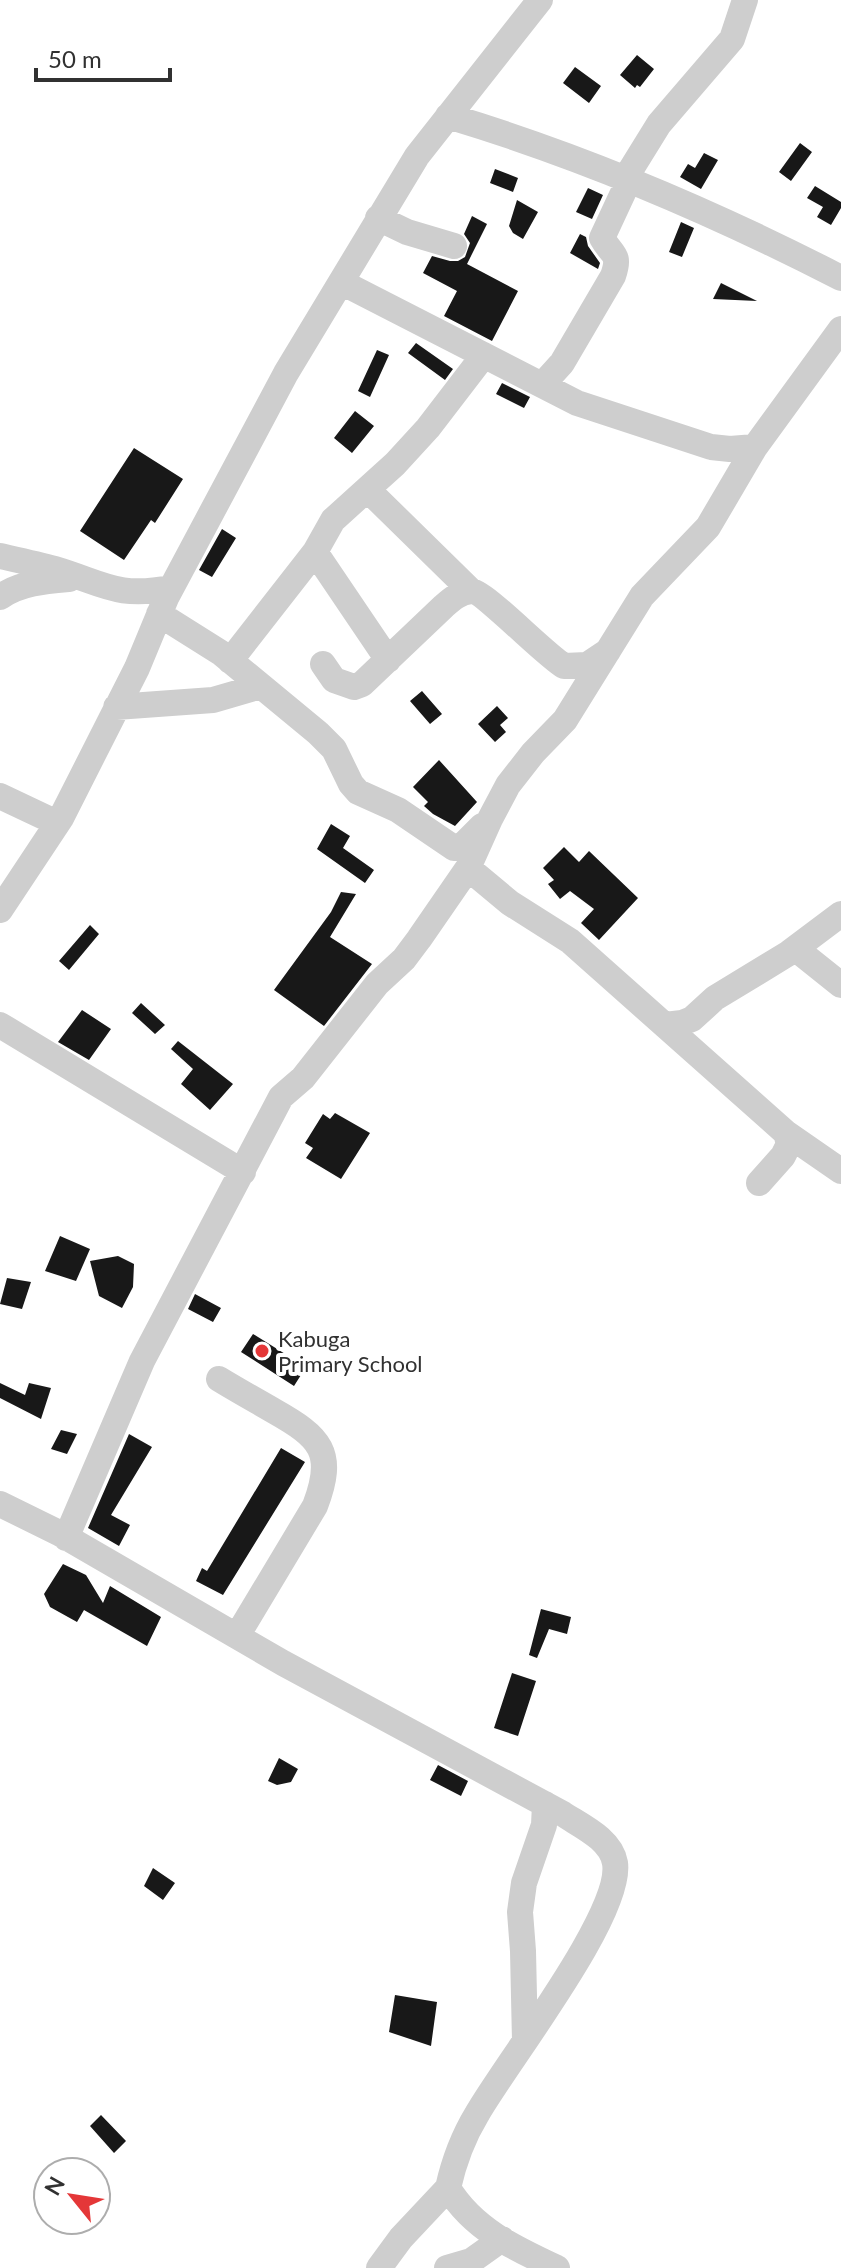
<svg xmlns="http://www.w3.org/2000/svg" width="841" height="2268" viewBox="0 0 841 2268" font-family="Lato,sans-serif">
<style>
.building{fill:#181818}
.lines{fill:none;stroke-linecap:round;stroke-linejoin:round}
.minor{stroke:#cecece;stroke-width:26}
.poi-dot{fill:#e43738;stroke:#fff;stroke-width:3}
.labels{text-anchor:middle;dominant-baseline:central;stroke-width:8;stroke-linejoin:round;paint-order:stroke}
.poi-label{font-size:22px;fill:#313131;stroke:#fff;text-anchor:start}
</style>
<rect width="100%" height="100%" fill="#fff"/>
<path class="building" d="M637,55L654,69L640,87L637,85L635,88L620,75Z
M575,67L601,86L589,103L563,83Z
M800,143L812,152L791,181L779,172Z
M704,153L718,160L701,189L680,177L688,164L695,168Z
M495,169L518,178L513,192L490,183Z
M815,186L841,202V208L831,225L817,217L823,207L807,198Z
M588,188L603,195L592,219L576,212Z
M517,200L538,212L523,239L513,233L509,226Z
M472,216L487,224L467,264L518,291L492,341L444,316L457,291L423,273L432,256L450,261H458L465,257L470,243L464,234Z
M681,222L694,228L682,257L669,252Z
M580,234L586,237L588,246L600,263L598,269L570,253Z
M721,283L757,301L713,299Z
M416,343L453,369L445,380L408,353Z
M377,350L389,355L370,397L358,391Z
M502,383L530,397L524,408L496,394Z
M355,411L374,426L352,453L334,438Z
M134,448L183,479L155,523L151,520L124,560L80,531Z
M222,529L236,538L212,577L199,570Z
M422,691L442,714L430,724L410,701Z
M497,706L508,718L500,725L506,732L495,742L478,724Z
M439,760L477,802L455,826L433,814L424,806L428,802L413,787Z
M331,824L350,836L343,848L374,870L365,883L317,849Z
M564,847L579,862L589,851L638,898L599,940L581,923L594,909L570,891L560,899L548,884L554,880L543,868Z
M341,892L356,894L330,937L372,964L324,1026L274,990L331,912Z
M90,925L99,934L69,970L59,961Z
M141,1003L165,1025L155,1034L132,1013Z
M82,1010L111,1029L89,1060L58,1042Z
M178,1041L233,1084L210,1110L181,1084L193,1069L171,1049Z
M335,1113L370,1133L341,1179L306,1158L313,1148L305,1143L323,1114L330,1119Z
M60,1236L90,1249L76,1281L45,1271Z
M118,1256L134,1264L133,1287L122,1308L99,1296L90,1261Z
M7,1278L31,1282L22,1309L0,1304Z
M195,1294L221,1308L213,1322L188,1309Z
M253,1334L306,1367L294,1386L241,1352Z
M0,1383L25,1395L29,1383L51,1388L41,1419L0,1398Z
M61,1430L77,1434L67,1454L51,1449Z
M129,1434L152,1447L111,1515L130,1525L119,1546L88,1528Z
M281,1448L305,1462L223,1595L196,1581L202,1568L207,1571Z
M63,1564L86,1575L103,1603L110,1586L161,1617L147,1646L84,1610L77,1622L50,1607L44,1594Z
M541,1609L571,1617L567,1634L549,1629L537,1658L529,1655Z
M512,1673L536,1681L518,1736L494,1728Z
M279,1758L298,1769L291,1782L277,1785L268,1781Z
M438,1765L468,1781L461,1796L430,1780Z
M153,1868L175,1883L163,1900L144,1886Z
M395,1995L437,2002L431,2046L389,2032Z
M101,2115L126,2141L114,2153L90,2126Z"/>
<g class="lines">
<path class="minor" d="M448,116C584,157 715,213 841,278
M625,179L659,124L732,39L745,0
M378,218L407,232L454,246
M341,282L577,403L711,447L730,449L755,447
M543,384L562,363L613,276C621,253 612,256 602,238L629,180
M368,490L471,591
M315,552L388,660
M0,556C18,560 37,564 55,569C105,584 116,598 171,588
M0,597C20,583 45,581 69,579
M159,614L221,653L318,733L334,749L351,784L358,792L398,810L454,848H460L482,826
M230,661L315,552L333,520L395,464L428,428L484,355
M323,664L334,680L354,687L362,684L444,606C452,599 460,592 471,591C484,591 545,655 564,666L587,665L608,651
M116,707L213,700L261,686
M0,796L57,823
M468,868L510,903L570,941L786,1133L789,1144L783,1156L759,1183
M0,910L61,818L137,668L166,598L286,373L417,156L540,0
M796,949L841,985
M0,1025L243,1172
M665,1025L682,1023L692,1019L715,998L789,953L841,914
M786,1133L841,1171
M219,1379C237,1390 255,1400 274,1411C320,1437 336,1452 315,1506L237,1636
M0,1504L59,1533L283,1663L563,1814C581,1826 611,1839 615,1863C623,1914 506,2063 477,2114C463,2137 454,2161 448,2188C473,2229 514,2248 557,2268
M66,1538L142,1361L281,1097L303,1078L377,984L404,959L419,939L468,868L490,819L508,785L533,753L565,720L642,596L708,527L755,447L841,329
M525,2041L523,1951L520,1912L524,1883L544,1825L545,1804
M379,2268L401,2238L448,2188
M447,2268L471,2261L502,2239"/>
</g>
<circle class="poi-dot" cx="262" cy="1351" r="8"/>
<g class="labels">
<g class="poi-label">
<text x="278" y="1338">Kabuga<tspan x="278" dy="25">Primary School</tspan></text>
</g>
</g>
<g transform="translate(72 2196) rotate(300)"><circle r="38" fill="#ffffff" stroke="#adadad" stroke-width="2"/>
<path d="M0-6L14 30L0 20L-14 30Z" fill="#e43738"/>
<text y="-12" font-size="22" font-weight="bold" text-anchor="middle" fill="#313131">N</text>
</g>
<path d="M36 68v12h134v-12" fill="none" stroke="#313131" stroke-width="4"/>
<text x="48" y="68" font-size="24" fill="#313131" stroke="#ffffff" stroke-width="6" paint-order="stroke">50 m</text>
</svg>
